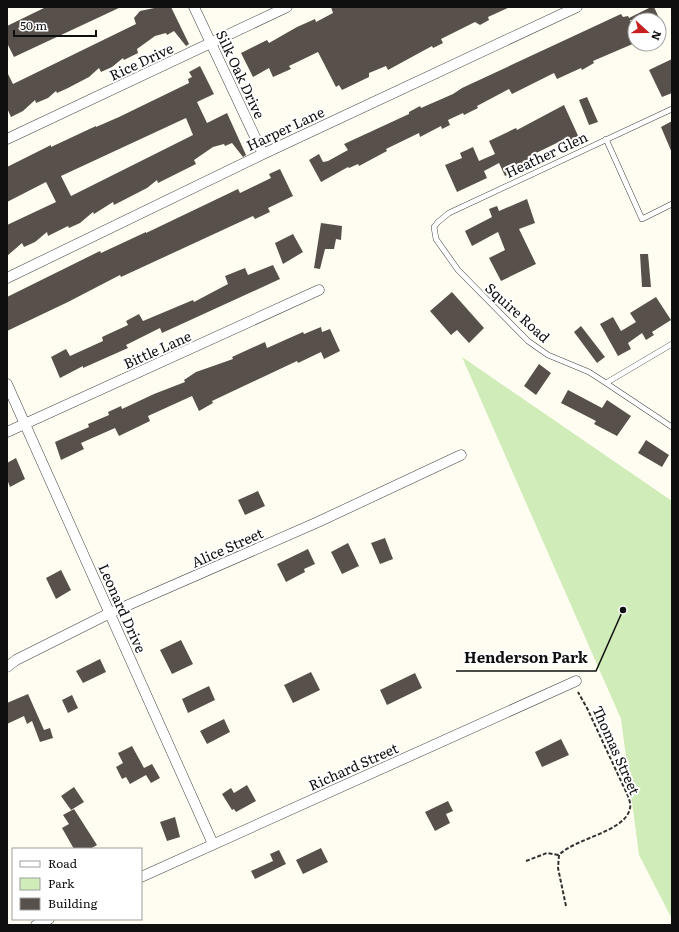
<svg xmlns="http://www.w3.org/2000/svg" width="679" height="932" viewBox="0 0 679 932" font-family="Literata,serif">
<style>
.green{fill:#d0ecb8}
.building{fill:#58514b;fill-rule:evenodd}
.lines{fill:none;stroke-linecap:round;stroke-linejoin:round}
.service-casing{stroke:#424242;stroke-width:6}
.minor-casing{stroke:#424242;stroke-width:11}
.path{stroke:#313131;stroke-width:2;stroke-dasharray:4 2;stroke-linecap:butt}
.service{stroke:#fff;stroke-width:5}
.minor{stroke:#fff;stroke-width:10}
.labels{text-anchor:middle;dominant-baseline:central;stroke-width:4;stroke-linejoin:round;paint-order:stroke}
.street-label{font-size:14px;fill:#0f0f0f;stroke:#fff}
.leader{fill:none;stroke:#0f0f0f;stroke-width:1.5}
.callout-dot{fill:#0f0f0f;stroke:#fff;stroke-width:1.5}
.callout-label{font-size:15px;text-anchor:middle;font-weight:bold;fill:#0f0f0f;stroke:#fff;stroke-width:4;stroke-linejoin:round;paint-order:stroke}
</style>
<rect width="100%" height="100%" fill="#fffdf1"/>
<path class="green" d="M462,357L672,501V919L639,855L621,719Z"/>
<path class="building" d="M46,7H121L14,57L7,43V26Z
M159,7H171L189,44L186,46L174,31L167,35L166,33L155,36L137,49L138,53L124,60L123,58L112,67L101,72L99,68L89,77L68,88L57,93L56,91L48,98L36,103L35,100L23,111L11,117L7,108V72L13,84L136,24L134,18L140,11Z
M331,7H510L488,17L489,20L480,25L475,22L441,39L443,43L433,48L432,46L388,70L386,66L369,73V77L342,90L339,85L336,87L318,52L289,66L291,69L273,77L269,68L253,77L241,53L267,40L269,43L297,27L315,19L316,22L333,13Z
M651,7H654L660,20H630L635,31V43L593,61L594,63L582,70L581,68L557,79L554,73L512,94L509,89L477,106L478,108L464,115L463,113L448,120L450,125L442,129L441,126L420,137L419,133L386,149L387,151L359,166L358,164L349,168L348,167L321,182L309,160L319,154L323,162L328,161L348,150L344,144L409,114V112L420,106L421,108L453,94L462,88L621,14L623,17L628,16L629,18Z
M672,59V93L662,97L649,70Z
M200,66L214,94L197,102L207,123L227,113L246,155L243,157L232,143L225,146L224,144L213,147L194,160L196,164L158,183L157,180L147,188L114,205L113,202L94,214L93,212L80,223L69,228L68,226L48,236L47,232L35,242L24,247L22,243L7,256V225L56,202L46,182L7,202V167L51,145V147L96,126V127L119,117L189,83L188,79L192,77L189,72ZM186,118L193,135L71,196L61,176Z
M587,97L598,122L589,125L579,100Z
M564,105L580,140L573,144L569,137L530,156L533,162L505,176L499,163L484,171L487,178L457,192L445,165L462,158L460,153L473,147L479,161L495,154L489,141L516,128L517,130Z
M672,121V153L661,127Z
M280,169L293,196L268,208L270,212L255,219L253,216L121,277L120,275L68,302L7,331V297L100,251L101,253L146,232V233L238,189L240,193L271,178L269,174Z
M527,199L535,223L519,229L536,264L501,281L489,258L505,250L498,232L472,246L465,231L492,217L489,209L497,206L499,211Z
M321,223L342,226L341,240L336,239L334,249H325L320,269L314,268Z
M293,234L303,252L283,264L275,243Z
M640,254H648L651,287H642Z
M273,265L280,279L162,333L160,328L126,345L128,348L83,368V366L60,378L51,357L66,349L70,356L103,341L102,337L128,325L126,321L139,314L143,321L193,300L194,302L228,284L225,276L245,268L248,275Z
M452,292L484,328L469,343L457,330L451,335L430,311Z
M656,297L671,320L652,332L654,335L646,340L642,333L628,343L631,349L618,356L600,324L613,317L621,331L636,322L630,313Z
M581,326L605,357L597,363L574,332Z
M321,327L322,332L330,329L340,351L324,359L321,352L298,363L297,361L212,401L213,403L199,411L192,396L148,416L150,421L119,436L115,428L81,443L84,449L61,460L55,442L89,427L88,424L109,415L108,412L121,406L122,409L154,394L185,382L184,380L196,372L233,359L232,357L265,342L267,348L303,332L304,334Z
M539,364L551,373L536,395L524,386Z
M568,390L602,408L607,400L631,416L617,436L594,424L596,421L561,403Z
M646,440L669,455L662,467L638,453Z
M16,458L25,479L10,487L7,479V463Z
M258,491L265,506L245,515L238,500Z
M385,538L393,559L380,564L371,543Z
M348,543L359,566L342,574L331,552Z
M308,549L315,564L304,569L305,572L286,582L277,564Z
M61,570L71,590L56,599L46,578Z
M181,640L193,664L172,674L160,650Z
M100,659L106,672L83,683L76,671Z
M311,672L320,690L293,703L284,685Z
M415,673L422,688L387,705L380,690Z
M209,686L215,700L188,713L182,699Z
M28,694L44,730L50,728L53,738L40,742L32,721L27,724L24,716L7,724V703Z
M72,695L78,708L68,713L62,700Z
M224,719L230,732L207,744L200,731Z
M561,739L569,755L542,767L535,752Z
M132,746L144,768L152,764L160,778L151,783L146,775L130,784L126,777L122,779L116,767L123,763L118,753Z
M247,785L256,801L236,812L234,809L232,810L222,794L231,788L234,793Z
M74,787L84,802L71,810L61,796Z
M448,801L453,811L446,814L450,823L435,831L425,812Z
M74,809L97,845L90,849H74L62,828L69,824L63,815Z
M175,817L180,837L167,841L160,822Z
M321,848L328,862L303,874L296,860Z
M279,850L286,864L255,879L251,871L273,861L270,854Z"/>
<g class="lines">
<g class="service-casing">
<path id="service" d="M672,109L449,213L438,222L434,227L436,239L458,270L528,341L548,355L589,372L606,383L672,427
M606,139L642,219L672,204
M606,383L672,344"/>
</g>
<g class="minor-casing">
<path id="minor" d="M194,7L263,154
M7,139L287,7
M7,278L263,154L577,7
M7,384L213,844
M7,432L319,290
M7,667L16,660L110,613L318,522L461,455
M141,877L576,681
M36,925L49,919"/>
</g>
<path class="path" d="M526,861L547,853L559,855
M566,906L558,868L559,855C575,838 626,832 630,808C631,804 629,799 628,796L587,708L578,692"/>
<use href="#service" class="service"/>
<use href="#minor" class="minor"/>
</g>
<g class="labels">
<g class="street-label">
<text transform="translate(141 61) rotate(-25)">Rice Drive</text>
<text transform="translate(241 74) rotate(65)">Silk Oak Drive</text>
<text transform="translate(285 128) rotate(-25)">Harper Lane</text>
<text transform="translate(546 154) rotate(-25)">Heather Glen</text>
<text transform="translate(518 312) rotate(42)">Squire Road</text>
<text transform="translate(157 349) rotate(-24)">Bittle Lane</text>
<text transform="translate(227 547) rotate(-24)">Alice Street</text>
<text transform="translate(123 608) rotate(66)">Leonard Drive</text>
<text transform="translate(617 750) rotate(66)">Thomas Street</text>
<text transform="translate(353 766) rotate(-24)">Richard Street</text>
</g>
</g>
<path class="leader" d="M623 610L596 671H456"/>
<circle class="callout-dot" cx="623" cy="610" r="4"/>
<g class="callout-label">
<text x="526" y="663">Henderson Park</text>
</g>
<rect width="679" height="932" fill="none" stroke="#0f0f0f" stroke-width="16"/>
<rect x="12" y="848" width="130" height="72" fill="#ffffff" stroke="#9f9f9f"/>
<rect x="20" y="861" width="20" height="6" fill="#ffffff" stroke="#9f9f9f"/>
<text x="48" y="868" font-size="12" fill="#0f0f0f">Road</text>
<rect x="20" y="878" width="20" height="12" fill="#d0ecb8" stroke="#9f9f9f"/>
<text x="48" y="888" font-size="12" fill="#0f0f0f">Park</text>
<rect x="20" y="898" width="20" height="12" fill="#58514b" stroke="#9f9f9f"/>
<text x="48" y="908" font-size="12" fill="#0f0f0f">Building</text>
<g transform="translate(647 32) rotate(111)"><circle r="19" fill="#ffffff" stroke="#9f9f9f"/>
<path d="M0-3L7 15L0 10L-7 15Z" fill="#c62120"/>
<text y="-6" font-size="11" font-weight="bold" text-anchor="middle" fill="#0f0f0f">N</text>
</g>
<path d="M14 30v6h82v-6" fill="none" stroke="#0f0f0f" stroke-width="2"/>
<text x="20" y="30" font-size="12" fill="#0f0f0f" stroke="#ffffff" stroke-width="3" paint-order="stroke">50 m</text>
</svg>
